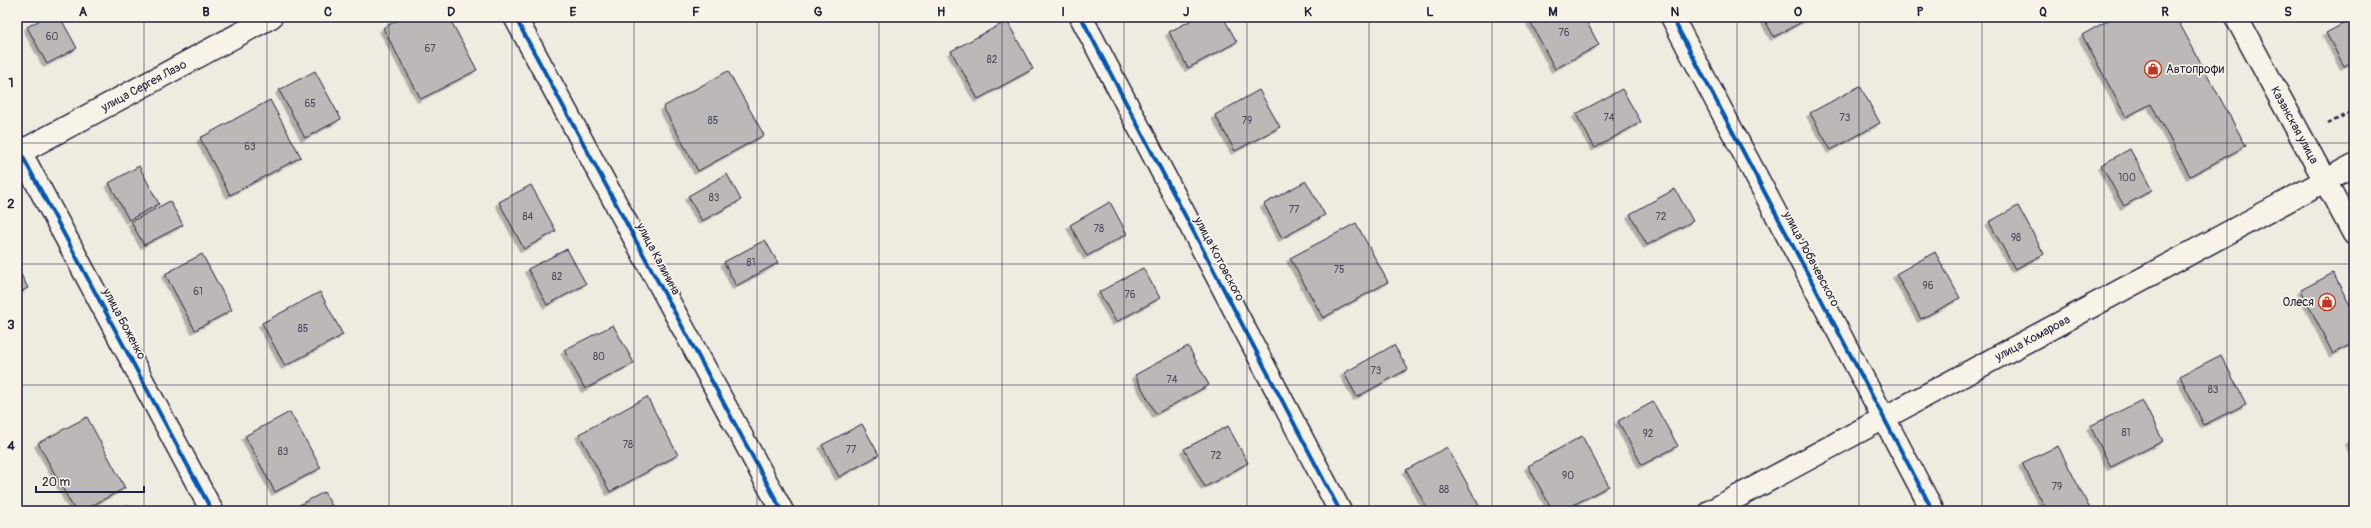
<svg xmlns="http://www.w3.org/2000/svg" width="2371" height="528" viewBox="0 0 2371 528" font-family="Pangolin,sans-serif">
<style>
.building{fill:#bbb8b7;stroke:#22223b;filter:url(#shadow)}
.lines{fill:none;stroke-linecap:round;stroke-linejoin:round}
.minor-casing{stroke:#22223b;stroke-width:25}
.major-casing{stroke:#22223b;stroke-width:25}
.path{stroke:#22223b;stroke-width:2.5;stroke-dasharray:4 3;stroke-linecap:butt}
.minor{stroke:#f7f3e8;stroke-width:22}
.major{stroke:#f7f3e8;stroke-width:22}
.cycleway-casing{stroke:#f7f3e8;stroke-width:6}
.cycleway{stroke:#0057b8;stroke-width:4}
.grid{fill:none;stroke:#22223b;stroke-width:1;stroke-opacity:0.55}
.labels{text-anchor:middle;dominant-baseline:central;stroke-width:3.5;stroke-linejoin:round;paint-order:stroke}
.number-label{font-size:10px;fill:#48485a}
.poi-label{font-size:12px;fill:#22223b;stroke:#f7f3e8;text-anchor:start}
.street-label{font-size:12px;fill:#22223b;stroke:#f7f3e8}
.neatline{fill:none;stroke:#22223b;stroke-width:1.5}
.grid-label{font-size:13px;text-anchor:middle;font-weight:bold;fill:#22223b}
</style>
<defs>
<filter id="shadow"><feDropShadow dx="-3.5" dy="3.5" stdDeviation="0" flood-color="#0004"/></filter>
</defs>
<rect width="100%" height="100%" fill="#eeebe1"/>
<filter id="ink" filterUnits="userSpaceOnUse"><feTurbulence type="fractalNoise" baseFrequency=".025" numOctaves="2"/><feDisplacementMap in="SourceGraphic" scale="8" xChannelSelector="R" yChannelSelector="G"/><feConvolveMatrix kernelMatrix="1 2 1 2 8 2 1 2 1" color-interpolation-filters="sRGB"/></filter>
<g filter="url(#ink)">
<path class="building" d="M45,17H60L77,48L47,64L27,27Z
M404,17H449L477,70L421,99L383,28Z
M1197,17H1223L1237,42L1188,68L1169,32Z
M1538,17H1584L1599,45L1555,69L1530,21Z
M1763,17H1811L1774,37Z
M2114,17H2176L2246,146L2190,176L2151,104L2126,117L2082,35Z
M2354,18V61L2344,66L2326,33Z
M1007,21L1033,69L978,99L951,51Z
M315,71L341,119L305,138L279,90Z
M728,71L764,135L698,171L663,107Z
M1860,86L1880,123L1831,150L1810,113Z
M1622,89L1641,122L1595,148L1576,114Z
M1259,90L1280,127L1235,151L1215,115Z
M270,100L301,157L230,195L200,138Z
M2130,149L2152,190L2124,206L2101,165Z
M139,166L159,204L129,220L109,183Z
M727,174L741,200L702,221L688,196Z
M1306,181L1325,215L1282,238L1264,204Z
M531,185L556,231L524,249L499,202Z
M1675,189L1693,221L1647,245L1630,214Z
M170,201L183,225L144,245L131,222Z
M1110,202L1127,234L1087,256L1070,225Z
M2018,206L2044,254L2015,269L1989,222Z
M1356,223L1388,282L1323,318L1290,258Z
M765,240L778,263L736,286L724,262Z
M567,249L586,284L547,305L528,269Z
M1935,252L1960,298L1921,319L1896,274Z
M202,254L232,310L195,330L165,274Z
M17,267L28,288L17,294Z
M1143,268L1160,298L1116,322L1099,292Z
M2333,273L2354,313V343L2333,354L2301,290Z
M320,292L343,335L285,366L262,323Z
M613,325L634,363L585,389L564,350Z
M1394,345L1408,369L1357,397L1344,373Z
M1188,346L1209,385L1156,414L1135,375Z
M2221,355L2246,404L2204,425L2180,376Z
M647,397L678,455L610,492L579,434Z
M2142,400L2163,441L2111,467L2090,426Z
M1653,402L1678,446L1642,465L1618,421Z
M290,412L321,468L275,492L245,436Z
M87,417L125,488L82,511H75L38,443Z
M862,424L879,455L839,477L822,445Z
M1228,426L1248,463L1205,487L1184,449Z
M1582,436L1609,486L1562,511H1553L1528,466Z
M2354,438V453L2348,441Z
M2058,446L2091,511H2047L2022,463Z
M1447,447L1482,511H1429L1406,470Z
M324,492L335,511H288Z
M128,505L131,511H116Z"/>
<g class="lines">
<g class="minor-casing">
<g id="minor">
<path d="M515,17L782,511"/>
<path d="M1081,17L1340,511"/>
<path d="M1672,17L1933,511"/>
<path id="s1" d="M2236,17L2354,234"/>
<path d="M17,146L212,511"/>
<path id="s2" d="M17,154L271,17"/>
</g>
</g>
<g class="major-casing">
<g id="major">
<path id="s3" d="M1711,511L2354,165"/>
</g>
</g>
<path class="path" d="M2328,124L2354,110"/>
<use href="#minor" class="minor"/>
<use href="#major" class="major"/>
<g class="cycleway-casing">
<path id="cycleway" d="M515,17L782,511
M1081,17L1340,511
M1672,17L1933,511
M17,146L212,511"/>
</g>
<use href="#cycleway" class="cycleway"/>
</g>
</g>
<path class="grid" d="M144,17V511M267,17V511M389,17V511M512,17V511M634,17V511M757,17V511M879,17V511M1002,17V511M1124,17V511M1247,17V511M1369,17V511M1492,17V511M1614,17V511M1737,17V511M1859,17V511M1982,17V511M2104,17V511M2227,17V511M17,143H2354M17,264H2354M17,385H2354"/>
<defs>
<g id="shop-ring" transform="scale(0.9)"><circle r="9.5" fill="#f7f3e8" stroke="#c8321e" stroke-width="1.5"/><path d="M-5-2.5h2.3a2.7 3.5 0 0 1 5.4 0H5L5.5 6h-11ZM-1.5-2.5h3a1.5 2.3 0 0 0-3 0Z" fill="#c8321e"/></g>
</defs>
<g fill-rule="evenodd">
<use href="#shop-ring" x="2153" y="69"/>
<use href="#shop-ring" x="2327" y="302"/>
</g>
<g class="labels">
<g class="number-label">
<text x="1564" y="33">76</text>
<text x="52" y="37">60</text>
<text x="430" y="49">67</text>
<text x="992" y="60">82</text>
<text x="310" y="104">65</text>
<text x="1609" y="118">74</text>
<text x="1845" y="118">73</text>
<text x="713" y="121">85</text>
<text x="1247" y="121">79</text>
<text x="250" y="147">63</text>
<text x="2127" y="178">100</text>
<text x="714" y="198">83</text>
<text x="1294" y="210">77</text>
<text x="528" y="217">84</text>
<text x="1661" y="217">72</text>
<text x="1099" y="229">78</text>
<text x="2016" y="238">98</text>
<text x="751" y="263">81</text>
<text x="1339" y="270">75</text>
<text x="557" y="277">82</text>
<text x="1928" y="286">96</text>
<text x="198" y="292">61</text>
<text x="1130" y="295">76</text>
<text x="303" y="329">85</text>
<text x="599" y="357">80</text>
<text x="1376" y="371">73</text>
<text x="1172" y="380">74</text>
<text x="2213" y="390">83</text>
<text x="2126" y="433">81</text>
<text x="1648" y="434">92</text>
<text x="628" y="445">78</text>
<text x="851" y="450">77</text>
<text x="283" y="452">83</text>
<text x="1216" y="456">72</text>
<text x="1568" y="476">90</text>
<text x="2057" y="487">79</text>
<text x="1444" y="490">88</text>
</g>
<g class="poi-label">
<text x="2166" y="69">Автопрофи</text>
<text x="2314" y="302" text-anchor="end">Олеся</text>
</g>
<g class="street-label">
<text stroke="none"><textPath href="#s2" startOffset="144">улица Сергея Лазо</textPath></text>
<text stroke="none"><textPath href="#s1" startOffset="123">Казанская улица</textPath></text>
<text transform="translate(658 259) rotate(62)">улица Калинина</text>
<text transform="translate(1219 259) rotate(62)">улица Котовского</text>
<text transform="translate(1811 259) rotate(62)">улица Лобачевского</text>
<text transform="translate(124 324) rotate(62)">улица Боженко</text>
<text stroke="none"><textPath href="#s3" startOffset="365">улица Комарова</textPath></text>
</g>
</g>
<rect width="2371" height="528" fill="none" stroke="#f7f3e8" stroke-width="44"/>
<path d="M36 486v6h108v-6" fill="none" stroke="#22223b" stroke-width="2"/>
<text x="42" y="486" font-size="12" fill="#22223b" stroke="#f7f3e8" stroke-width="3" paint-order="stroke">20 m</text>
<rect x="22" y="22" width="2327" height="484" class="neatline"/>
<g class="grid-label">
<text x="83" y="16">A</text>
<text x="206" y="16">B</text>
<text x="328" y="16">C</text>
<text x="451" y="16">D</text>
<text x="573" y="16">E</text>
<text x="696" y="16">F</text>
<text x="818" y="16">G</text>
<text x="941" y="16">H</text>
<text x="1063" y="16">I</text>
<text x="1186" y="16">J</text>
<text x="1308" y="16">K</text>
<text x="1430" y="16">L</text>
<text x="1553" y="16">M</text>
<text x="1675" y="16">N</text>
<text x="1798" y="16">O</text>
<text x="1920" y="16">P</text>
<text x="2043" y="16">Q</text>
<text x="2165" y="16">R</text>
<text x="2288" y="16">S</text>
<text x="11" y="87">1</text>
<text x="11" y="208">2</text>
<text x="11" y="329">3</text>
<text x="11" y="450">4</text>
</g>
</svg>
